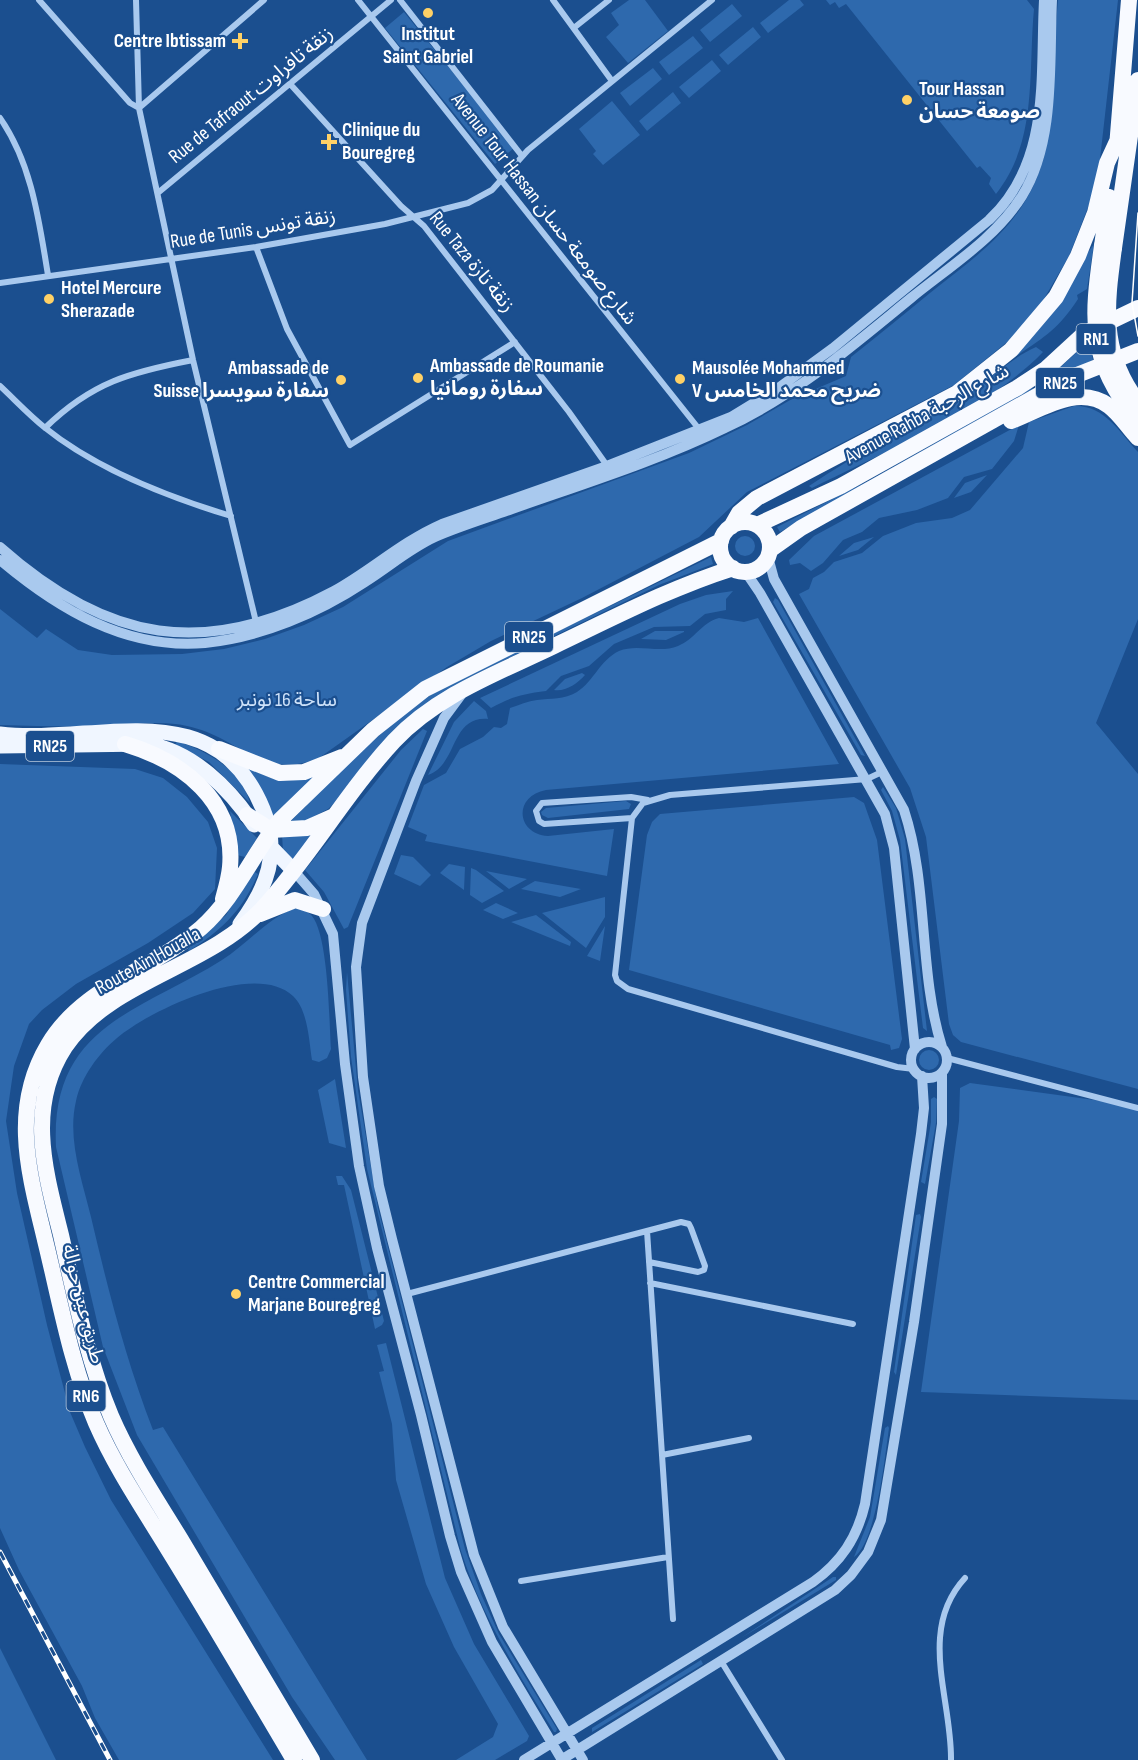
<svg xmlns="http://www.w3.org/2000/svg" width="1138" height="1760" viewBox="0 0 1138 1760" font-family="'Sofia Sans Condensed','Noto Sans Arabic',sans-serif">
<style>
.green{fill:#2e69ad}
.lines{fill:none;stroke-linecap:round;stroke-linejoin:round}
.minor{stroke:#a9c9ee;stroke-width:6}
.tertiary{stroke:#a9c9ee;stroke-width:10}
.primary{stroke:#f0f6ff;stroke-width:15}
.trunk{stroke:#f8faff;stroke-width:16}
.tram{stroke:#fff;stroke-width:1.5}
.rail-casing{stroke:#fff;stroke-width:5}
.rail{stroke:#1b4f8f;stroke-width:3;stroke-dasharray:9;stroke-linecap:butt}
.trunk-bridge{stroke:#f8faff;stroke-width:16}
.poi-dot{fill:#ffd166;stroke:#1b4f8f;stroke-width:2}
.labels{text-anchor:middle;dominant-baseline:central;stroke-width:4.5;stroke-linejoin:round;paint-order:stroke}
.shield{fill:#1b4f8f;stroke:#bbcadd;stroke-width:1.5}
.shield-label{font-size:18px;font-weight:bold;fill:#fff}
.poi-label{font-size:20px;font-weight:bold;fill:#fff;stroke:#1b4f8f;text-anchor:start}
.street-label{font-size:20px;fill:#fff;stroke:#1b4f8f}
.park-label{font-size:20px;fill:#cfe3fa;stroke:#1b4f8f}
</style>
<rect width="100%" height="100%" fill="#1b4f8f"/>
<path class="green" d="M629,0H645L668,31L628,63L606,37L619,25L611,13Z
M789,0H800L804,5L768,33L760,23Z
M826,0H1027L1034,9C1028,73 1038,141 996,194L989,184L991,178L980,166L977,168L846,4L839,8L835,2L830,5Z
M1058,0H1118L1100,159L1094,192L1069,256L1038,309L1012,338L954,385L747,492L699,537L582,598L491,641L447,667L319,758C261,781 240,737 187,726C161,720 132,725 105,726C70,727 35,726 0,725V609L37,638L46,629L78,650L112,655L182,654L224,649L265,639L304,625L343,607L448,541L689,453L747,425L792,399L846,376L851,357C878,336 904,314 930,293C983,251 1026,223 1045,154Z
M732,4L742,16L710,42L700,30Z
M404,12L514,148L495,164L385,28Z
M753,27L761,37L728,65L719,55Z
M693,36L703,48L669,75L659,62Z
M712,60L721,71L689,98L679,87Z
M653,68L662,79L630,106L620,93Z
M673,92L681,103L647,131L639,121Z
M612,101L640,135L603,165L593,154L596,151L579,129Z
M1094,244L1087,289L1077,295L1078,299C1059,328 1046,336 1018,355L1016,353Z
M1089,341L1093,360L1042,384Z
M1036,347L1043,352C990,408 882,453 812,488L809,486C858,452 913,427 964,396C989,381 1009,359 1036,347Z
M1032,388L1033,389L780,532L777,527L868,481Z
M1074,406C1105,405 1119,432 1138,452V619L1096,723L1138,774V1089L961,1042L953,1035L949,1024L926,837L910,788L799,594L809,589L813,578L824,572L834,562L862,553L883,536L916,523L952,518L970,510L1023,448L1029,422Z
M1019,425L1014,441L992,469L964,477L948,498L917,510L879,518L862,532L843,540L823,563L811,571L800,563L790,565L789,560L814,536Z
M987,475L971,492L954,498L965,483Z
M735 546a10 10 0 1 1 20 0a10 10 0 1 1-20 0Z
M874,537L858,550L839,556L854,543Z
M711,557L713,564L659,585L468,678L328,809L305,821L289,823C337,775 384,725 441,688Z
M733,591L726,599V610L705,614L690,626L654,627L614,644L589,666L561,676L546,691C522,694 511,697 491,708L480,698L680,604L706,595Z
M775,598L778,600L865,756L861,755L773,602Z
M719,618L744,622L758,618L839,764L546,790C513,796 516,834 548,836L614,829L607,876L425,841L427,835L408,827L424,785L446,773L460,749L483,737L494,727L501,728L507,724L510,708C519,705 528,701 537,700C551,698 564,700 577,692C594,681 600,660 619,651C638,643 659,654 678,646C695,639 701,623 719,618Z
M655,631H684V632L666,640L641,639Z
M582,673L585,675C577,684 565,692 554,690L565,679Z
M474,701L486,711L488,719C450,716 458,765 428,775L454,722Z
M423,729L427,731L348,927L344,929L324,892L305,870L401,750Z
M177,741C208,752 241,769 250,803L209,762L175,745Z
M0,764L135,769L163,778L187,797L208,822L217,848L215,889L193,913L148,943L76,984L42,1010L29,1024L14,1066L6,1121L17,1193L47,1325L70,1412L85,1447L111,1500L273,1760H119L95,1718L82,1686L19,1570L0,1528Z
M243,764C278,785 290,785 327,769L271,818Z
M883,787L896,808L905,839L927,1031L923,1028L900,840L892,811L881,790Z
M854,797L864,803L877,840L902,1039L899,1048L891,1050L890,1045L629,970L647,835L652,822L660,814Z
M626,801L631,804L629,809L548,818L542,815L541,812L546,808Z
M230,811L257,838L245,857L237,855Z
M317,831L292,865L283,851L282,834Z
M401,855L413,857L431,875L420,886L394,874Z
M449,864L465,867L464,890L440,873Z
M471,868L476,870L504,891L482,903L470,895Z
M253,871L258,874C243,910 221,931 189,951L188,949L226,915Z
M486,871L527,879L509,889Z
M535,881L581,889L560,897L521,889Z
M605,897V917L586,948L542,913Z
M496,903L518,913L503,919L483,910Z
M296,908C300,909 305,910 309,913C329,927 329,1023 331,1049L327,1058L319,1062L312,1060C309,1041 308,1010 293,996C255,960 150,1010 117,1038C99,1053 81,1077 76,1101C67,1139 82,1180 91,1217C108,1290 126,1360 153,1430L163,1427L367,1760H335L292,1697L137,1435L103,1347L56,1147C50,1026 139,1012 222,960C246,945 270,916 296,908Z
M536,915L571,942L570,946L511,922Z
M605,926L600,961L587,956Z
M347,972L358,1090L378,1208L465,1549L481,1594L499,1634L557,1729L556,1732H554C518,1673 482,1617 461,1551L367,1169L351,1057L346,990Z
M919 1060a10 10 0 1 1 20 0a10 10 0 1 1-20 0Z
M335,1079L346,1148L329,1143L318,1090Z
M970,1083L1138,1106V1400L921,1392L959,1121L960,1088Z
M934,1097L937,1099L936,1123L925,1184L921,1182L931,1122V1099Z
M336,1176H342L351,1190L384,1321L382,1325L375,1329L344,1185H338Z
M920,1214L921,1217L896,1375L894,1372L916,1215Z
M386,1343L445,1578L474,1644L529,1736L527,1741L495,1760H456L493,1737L498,1724L454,1647L426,1584L396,1480L392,1424L379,1372L384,1371L377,1345Z
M888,1426L889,1428C885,1456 876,1543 854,1557L870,1517L885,1428Z
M833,1577H836V1580L741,1638Z
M0,1648L56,1760H0Z
M701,1660L703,1664L592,1732V1728Z"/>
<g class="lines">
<path class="minor" d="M39,0L130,103L139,108L264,0
M136,0L139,108L193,360L256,622
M358,0L699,429
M400,0L522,156
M553,0L612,81
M575,27L609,0
M291,85L401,206L424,226L569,412L608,467
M0,118C32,164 39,221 48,275
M159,192L391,0
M256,247L287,329L350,445L515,342
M0,283L256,247L385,224L468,203L492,190L528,150L712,0
M0,386C15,400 29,415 44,427C96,469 168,497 231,516
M45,428C92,382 131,372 193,360
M884,771L867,779L670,795L643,803L632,818L615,975L617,981L628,989L897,1067L914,1069
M632,818L544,824L539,821L536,811L542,803L631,797L648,800
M947,1058L1138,1108
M647,1231L673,1619
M650,1283L853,1324
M407,1294L681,1222L689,1224L691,1228L705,1266L704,1270L698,1272L649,1262
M662,1455L749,1438
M521,1581L668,1557
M721,1661L782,1760
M951,1760C952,1699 917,1630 965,1578"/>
<path class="tertiary" d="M0,547C107,642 205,660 334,591C372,570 401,542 442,524L607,466L731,417L777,389L833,348L989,220C1051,162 1040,78 1044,0
M768,557L774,579L904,810C929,886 918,971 942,1047
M0,560C58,609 126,650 205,643C262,637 318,613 365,582C389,567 409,549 435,537C460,526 487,518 512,509C583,484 657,461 725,428C795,396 852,346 911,298C949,267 996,238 1022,196C1056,142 1049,61 1052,0
M745,571L760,593L885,814L894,848L915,1049
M461,695L444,718L416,781L362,923L356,967L363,1077L379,1186L392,1239L474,1555L503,1627L583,1760
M294,871L314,894L333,934L345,1064L359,1166L377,1248L421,1415L450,1536L461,1572L492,1642L562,1760
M911 1060a18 18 0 1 1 36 0a18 18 0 1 1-36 0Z
M524,1760L813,1582C841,1562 857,1538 865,1504L921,1134L924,1108L922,1076
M561,1760L835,1590L851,1575L868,1552L881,1520L914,1322L942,1124V1073"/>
<path class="primary" d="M0,734C98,745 214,690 263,809C281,852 267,888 240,924
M0,746L148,744C193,752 229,788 254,825
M268,844L294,871"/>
<path class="trunk" d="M1117,147L1129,0
M1102,246L1109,197
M1114,248L1138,80
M1011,421C1041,410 1078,383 1109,406C1121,415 1128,428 1138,438
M720 547a25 25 0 1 1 50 0a25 25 0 1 1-50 0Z
M757,525L841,486L1017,388L1046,369L1084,334L1138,308
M731,527L739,513L757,498L957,393L1011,350L1056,297L1078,256L1095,213L1107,163L1119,137
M770,550L801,528L1067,379L1138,351
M125,744C182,761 236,801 230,867C229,878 226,888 223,899
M219,749L280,773L304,772L342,757
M247,815L271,830L307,828L334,816
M260,914L295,900L323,909
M294,1760C253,1691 213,1622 171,1554C145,1511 116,1469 96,1423C71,1365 60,1301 45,1240C29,1173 10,1109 48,1045C83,986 151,971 201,928C235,898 252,855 280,820L373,730L425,689L721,541
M312,1760C269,1688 226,1615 183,1543C158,1502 130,1460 111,1416C87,1358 75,1296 61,1235C45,1171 26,1107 65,1047C110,980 208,968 263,908C311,855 346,793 394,741C437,695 498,673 554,646C613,618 670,588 733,568"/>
<path class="tram" d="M1138,213L1132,303L1138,336"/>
<g class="rail-casing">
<path id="rail" d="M0,1552L110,1760"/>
</g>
<use href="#rail" class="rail"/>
<path class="trunk-bridge" d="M1102,246C1091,321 1088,359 1138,422
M1114,248C1106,306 1100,352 1138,402"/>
</g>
<g class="poi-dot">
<circle cx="428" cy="13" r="6"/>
<path d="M237 32h6v6h6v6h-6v6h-6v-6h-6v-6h6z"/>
<circle cx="907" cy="100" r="6"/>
<path d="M326 133h6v6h6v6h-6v6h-6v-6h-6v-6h6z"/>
<circle cx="49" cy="299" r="6"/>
<circle cx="418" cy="378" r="6"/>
<circle cx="680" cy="379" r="6"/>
<circle cx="341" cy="380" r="6"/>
<circle cx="236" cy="1294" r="6"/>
</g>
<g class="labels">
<g class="shield">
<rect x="1076.5" y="324" width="39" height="30" rx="4.5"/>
<rect x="1036" y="368" width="48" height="30" rx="4.5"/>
<rect x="505" y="622" width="48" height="30" rx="4.5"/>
<rect x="26" y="731" width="48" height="30" rx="4.5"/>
<rect x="66.5" y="1381" width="39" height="30" rx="4.5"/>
</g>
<g class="shield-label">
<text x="1096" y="339">RN1</text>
<text x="1060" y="383">RN25</text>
<text x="529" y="637">RN25</text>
<text x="50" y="746">RN25</text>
<text x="86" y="1396">RN6</text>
</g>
<g class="poi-label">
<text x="428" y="34" text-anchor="middle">Institut<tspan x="428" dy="23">Saint Gabriel</tspan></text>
<text x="226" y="41" text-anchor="end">Centre Ibtissam</text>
<text x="919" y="89">Tour Hassan<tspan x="919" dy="23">صومعة حسان</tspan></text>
<text x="342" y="130">Clinique du<tspan x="342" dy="23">Bouregreg</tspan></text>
<text x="61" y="288">Hotel Mercure<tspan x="61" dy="23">Sherazade</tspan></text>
<text x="430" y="366">Ambassade de Roumanie<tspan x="430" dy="23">سفارة رومانيا</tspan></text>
<text x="329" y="368" text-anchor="end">Ambassade de<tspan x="329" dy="23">Suisse سفارة سويسرا</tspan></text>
<text x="692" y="368">Mausolée Mohammed<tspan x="692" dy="23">V ضريح محمد الخامس</tspan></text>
<text x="248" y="1282">Centre Commercial<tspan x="248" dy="23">Marjane Bouregreg</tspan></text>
</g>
<g class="street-label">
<text transform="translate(251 95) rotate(-39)">Rue de Tafraout زنقة تافراوت</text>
<text transform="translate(544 209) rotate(52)">Avenue Tour Hassan شارع صومعة حسان</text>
<text transform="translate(253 229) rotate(-9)">Rue de Tunis زنقة تونس</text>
<text transform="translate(472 262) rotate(51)">Rue Taza زنقة تازة</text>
<text transform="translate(927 414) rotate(-29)">Avenue Rahba شارع الرحبة</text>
<text transform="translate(148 961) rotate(-29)">Route Aïn Houalla</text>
<text transform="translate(83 1304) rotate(76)">طريق عين حوالة</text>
</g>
<g class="park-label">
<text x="287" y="700">ساحة 16 نونبر</text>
</g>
</g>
</svg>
